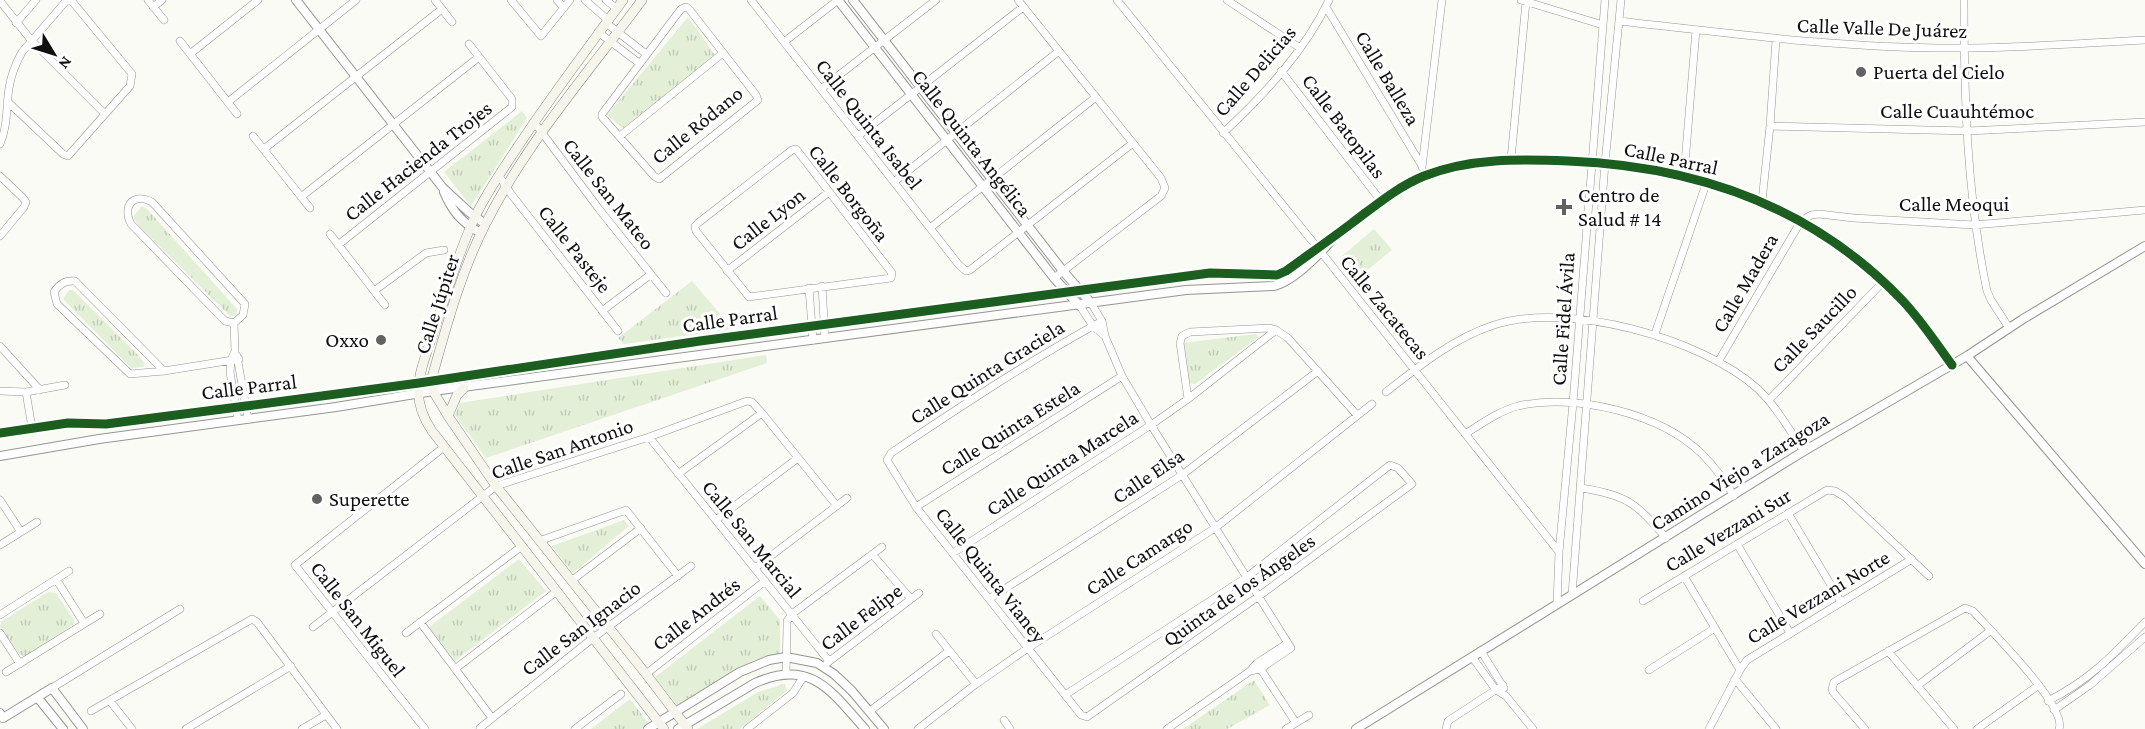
<svg xmlns="http://www.w3.org/2000/svg" width="2145" height="729" viewBox="0 0 2145 729" font-family="'Crimson Pro',serif">
<style>
.grass{fill:url(#grass-tufts)}
.lines{fill:none;stroke-linecap:round;stroke-linejoin:round}
.minor-casing{stroke:#959593;stroke-width:8}
.tertiary-casing{stroke:#959593;stroke-width:10}
.secondary-casing{stroke:#8c8c89;stroke-width:10}
.minor{stroke:#fefefe;stroke-width:7}
.tertiary{stroke:#fefefe;stroke-width:8}
.secondary{stroke:#f5f5ec;stroke-width:9}
.cycleway-casing{stroke:#fff;stroke-width:13}
.cycleway{stroke:#1b5e20;stroke-width:9}
.poi-dot{fill:#626260;stroke:#fff;stroke-width:2}
.labels{text-anchor:middle;dominant-baseline:central;stroke-width:6;stroke-linejoin:round;paint-order:stroke}
.street-label{font-size:21px;fill:#0f0f0f;stroke:#fff}
.poi-label{font-size:21px;fill:#0f0f0f;stroke:#fff;text-anchor:start}
</style>
<defs>
<pattern id="grass-tufts" width="24" height="20" patternUnits="userSpaceOnUse" patternTransform="scale(1.5)"><rect width="24" height="20" fill="#e3efd7"/><path d="M3 7l-1-3M5 7V3M7 7l1-3M15 17l-1-3M17 17v-4M19 17l1-3" fill="none" stroke="#c2ccb7"/></pattern>
</defs>
<rect width="100%" height="100%" fill="#fbfbf5"/>
<path class="grass" d="M688,17L717,58L623,128L607,115Z
M522,111L527,118L471,206L444,172Z
M142,206L148,210L237,309L236,316H230L139,226L133,217Z
M1374,229L1392,250L1359,277L1342,256Z
M692,281L733,329L624,344L618,338Z
M69,290H73L138,355L145,364L143,367L131,368L63,299Z
M1256,334L1259,337L1195,384L1189,383L1182,343Z
M766,355L767,363L486,458L455,415L460,403Z
M624,520L629,526L573,573L552,546Z
M519,559L546,591L455,661L429,627Z
M48,592L56,593L74,620V624L27,656H23L18,653L0,627L1,622Z
M760,596L780,620V654L754,660L678,707L655,677Z
M1254,680L1270,705L1227,729H1183Z
M784,684L787,690L740,729H697L758,692Z
M630,699L649,724L641,729H591Z"/>
<g class="lines">
<g class="minor-casing">
<path id="minor" d="M148,0L164,20
M435,0L452,22
M511,0L541,36L570,0
M557,0L564,8
M585,0L608,20
M606,0L617,9
M751,0L959,265L966,271L970,270L1133,143
M1018,0L1161,178L1165,188L1161,196L1054,278
M1117,0L1317,247L1559,552
M1227,0L1300,48
M1521,0L1603,25
M1964,0C1964,97 1967,196 1987,291L1991,300L2009,328
M0,1L31,40L105,114
M153,7L162,0
M686,7L689,9L756,95L758,100L659,179L654,176L602,117V114L681,9Z
M1326,7L1422,166
M1619,21C1734,34 1848,49 1963,48C2024,48 2085,43 2145,40
M16,23L36,0
M606,23L646,54
M598,32L639,63
M180,41L237,114
M784,42L838,0
M190,54L258,0
M1281,71L1381,201
M821,89L936,0
M8,102L63,154L68,156L130,86L132,74L71,0
M228,102L356,0
M534,122L599,209L666,293
M1770,126L1968,131L2145,122
M1223,133C1264,95 1305,51 1329,0
M253,136L310,208
M620,136L723,53
M858,136L1023,7
M0,144C8,126 6,106 9,88C11,75 16,63 22,52L67,0
M264,149L442,9
M796,149L892,273L891,278L749,297L696,231L695,226L698,223L792,150Z
M1511,159L1526,2
M1422,167L1442,0
M1684,175L1696,30
M0,176L23,198L26,202L24,207L0,236
M499,176L511,194L618,331
M894,182L1059,51
M301,197L479,57
M1762,201L1770,126L1776,40
M930,228L1096,97
M330,234L385,305
M338,245L512,107V99L469,44
M727,271L829,192
M822,286L825,338
M809,288L813,340
M374,291L426,253L444,250
M1091,303L1102,321L1105,336L1122,376L1151,425L1291,648L1260,669L1250,671
M1080,306L1093,326L1105,336
M602,311L650,275
M234,323L225,321L131,224C122,206 133,192 152,202L245,304L243,315L234,323L235,351L231,360L230,372L238,420
M1655,334L1707,181
M0,346L40,390
M237,356L248,419
M1718,362L1801,221L1811,215L1819,214L1854,218L1974,225L2145,210
M164,371L75,281C65,280 59,284 54,292L57,304L130,374L164,371L239,359
M0,391L26,392L65,385
M26,392L32,428
M1386,392C1419,366 1454,338 1494,325C1568,301 1701,338 1758,389C1777,407 1789,430 1804,451
M1188,399L1180,343L1182,336L1190,332L1270,328L1276,330L1288,338L1357,415
M1769,400L1883,282
M1465,434C1481,424 1499,411 1518,406C1575,393 1661,413 1703,455C1715,467 1725,481 1734,496
M649,437L829,661
M678,474L762,413
M1581,488C1627,495 1636,503 1666,538
M0,500L21,532
M916,507L1122,376
M1788,513L1841,602
M716,520L798,458
M539,541L626,510L678,576
M1737,544L1790,633
M0,545L37,522
M953,553L1151,425L1188,399L1276,330
M872,554L911,599
M755,568L847,498
M1684,576L1740,670
M56,579L84,623
M571,581L641,528
M1572,595L1605,163L1621,0
M989,599L1182,475L1318,371
M1643,601L1827,490L1835,491L1845,497L1929,576
M1557,604L1559,552L1573,403L1605,0
M0,615L69,571
M420,622L492,718
M313,627L496,486L649,437L747,401L752,402L762,413L837,506
M0,633L20,664
M406,633L522,546
M936,634L976,684
M1481,651L1504,688
M1888,651L1954,729
M1472,657L1496,690L1506,696L1533,729
M827,663L919,593
M1258,665L1296,723
M455,669L557,591
M1649,670L1715,628
M6,672L100,614
M646,674L765,581
M786,674L787,627V621L792,614L882,547
M1735,679L1776,729
M1917,686L1990,631
M52,688L180,609
M1065,695L1247,577L1390,465L1398,468L1412,484L1259,596L1087,717L1081,715L916,507L887,460L891,453C960,407 1029,361 1102,321
M110,701L132,729
M2048,701C2091,679 2112,656 2145,622
M2054,710L2090,685L2145,637
M91,711L252,619L257,622L337,729
M870,711L949,651
M1004,720L1010,729
M480,728L593,638L691,566
M186,729L291,666
M302,729L326,715
M425,729L295,565L444,447
M575,729L621,694
M747,729L793,693L804,676
M918,729L976,684L1028,648L1215,528L1372,404
M1167,729L1250,671L1257,663L1288,643
M1286,729L1309,715
M1446,729L1448,721L1503,685
M1709,729L1740,670L1747,660L1912,559
M1865,729L1833,692L1832,689L1834,682L1965,608L1973,611C1989,629 2068,707 2059,729
M1977,729L2039,685"/>
</g>
<g class="tertiary-casing">
<path id="tertiary" d="M296,0L443,188L469,212L485,224
M838,0L1054,278L1080,306
M853,0L1063,271L1091,303
M444,192C452,211 462,223 481,233
M1967,356L2145,564
M0,433L68,423L106,424L246,406L419,383L700,341L1210,273L1277,275L1286,271C1308,255 1331,239 1352,223C1375,206 1397,187 1424,176C1470,158 1519,159 1568,161C1696,166 1812,206 1902,300C1921,320 1936,343 1952,365
M0,456L99,439L336,407L433,391L825,338L1186,290L1273,286C1291,283 1318,256 1330,242
M38,698L63,729
M0,713L3,718L52,688L83,729
M648,729L740,672L769,660L786,657L817,663L834,674L852,691L884,729
M678,729L755,683C811,658 831,691 865,729
M1356,729L1804,451L1967,356L2023,319L2145,246"/>
</g>
<g class="secondary-casing">
<path id="secondary" d="M623,0C588,48 552,95 519,145C503,169 486,193 474,219C458,254 447,291 435,327C423,367 406,393 432,431L664,729
M642,0C588,73 526,143 485,225C460,274 446,328 431,381L433,391L448,416L496,486L646,674L688,729
M448,416L457,395L464,388"/>
</g>
<use href="#minor" class="minor"/>
<use href="#tertiary" class="tertiary"/>
<use href="#secondary" class="secondary"/>
<g class="cycleway-casing">
<path id="cycleway" d="M0,433L68,423L106,424L246,406L419,383L700,341L1210,273L1277,275L1286,271C1308,255 1331,239 1352,223C1375,206 1397,187 1424,176C1470,158 1519,159 1568,161C1696,166 1812,206 1902,300C1921,320 1936,343 1952,365"/>
</g>
<use href="#cycleway" class="cycleway"/>
</g>
<g class="poi-dot">
<circle cx="1861" cy="72" r="6"/>
<path d="M1561 198h6v6h6v6h-6v6h-6v-6h-6v-6h6z"/>
<circle cx="381" cy="340" r="6"/>
<circle cx="317" cy="499" r="6"/>
</g>
<g class="labels">
<g class="street-label">
<text transform="translate(1882 28) rotate(2)">Calle Valle De Juárez</text>
<text transform="translate(1255 71) rotate(-49)">Calle Delicias</text>
<text transform="translate(1388 78) rotate(59)">Calle Balleza</text>
<text x="1957" y="111">Calle Cuauhtémoc</text>
<text transform="translate(869 124) rotate(52)">Calle Quinta Isabel</text>
<text transform="translate(697 125) rotate(-39)">Calle Ródano</text>
<text transform="translate(1344 126) rotate(53)">Calle Batopilas</text>
<text transform="translate(972 143) rotate(52)">Calle Quinta Angélica</text>
<text transform="translate(1671 158) rotate(12)">Calle Parral</text>
<text transform="translate(418 161) rotate(-38)">Calle Hacienda Trojes</text>
<text transform="translate(849 193) rotate(52)">Calle Borgoña</text>
<text transform="translate(609 194) rotate(52)">Calle San Mateo</text>
<text x="1954" y="204">Calle Meoqui</text>
<text transform="translate(768 219) rotate(-38)">Calle Lyon</text>
<text transform="translate(575 249) rotate(52)">Calle Pasteje</text>
<text transform="translate(1745 283) rotate(-60)">Calle Madera</text>
<text transform="translate(437 304) rotate(-72)">Calle Júpiter</text>
<text transform="translate(1385 307) rotate(51)">Calle Zacatecas</text>
<text transform="translate(730 319) rotate(-8)">Calle Parral</text>
<text transform="translate(1563 319) rotate(-86)">Calle Fidel Ávila</text>
<text transform="translate(1814 329) rotate(-46)">Calle Saucillo</text>
<text transform="translate(987 372) rotate(-32)">Calle Quinta Graciela</text>
<text transform="translate(249 387) rotate(-7)">Calle Parral</text>
<text transform="translate(1010 428) rotate(-32)">Calle Quinta Estela</text>
<text transform="translate(562 449) rotate(-19)">Calle San Antonio</text>
<text transform="translate(1062 463) rotate(-33)">Calle Quinta Marcela</text>
<text transform="translate(1740 471) rotate(-32)">Camino Viejo a Zaragoza</text>
<text transform="translate(1148 476) rotate(-34)">Calle Elsa</text>
<text transform="translate(1728 530) rotate(-31)">Calle Vezzani Sur</text>
<text transform="translate(752 539) rotate(51)">Calle San Marcial</text>
<text transform="translate(1139 557) rotate(-33)">Calle Camargo</text>
<text transform="translate(991 575) rotate(52)">Calle Quinta Vianey</text>
<text transform="translate(1239 590) rotate(-35)">Quinta de los Ángeles</text>
<text transform="translate(1818 597) rotate(-31)">Calle Vezzani Norte</text>
<text transform="translate(696 614) rotate(-38)">Calle Andrés</text>
<text transform="translate(861 617) rotate(-37)">Calle Felipe</text>
<text transform="translate(358 619) rotate(52)">Calle San Miguel</text>
<text transform="translate(581 628) rotate(-37)">Calle San Ignacio</text>
</g>
<g class="poi-label">
<text x="1873" y="72">Puerta del Cielo</text>
<text x="1578" y="195">Centro de<tspan x="1578" dy="24">Salud # 14</tspan></text>
<text x="369" y="340" text-anchor="end">Oxxo</text>
<text x="329" y="499">Superette</text>
</g>
</g>
<g transform="translate(54 54) rotate(128)" stroke="#ffffff" stroke-width="4.5" paint-order="stroke">
<path d="M0-4.5L10 22L0 15L-10 22Z" fill="#0f0f0f"/>
<text y="-9" font-size="16" font-weight="bold" text-anchor="middle" fill="#0f0f0f">N</text>
</g>
</svg>
